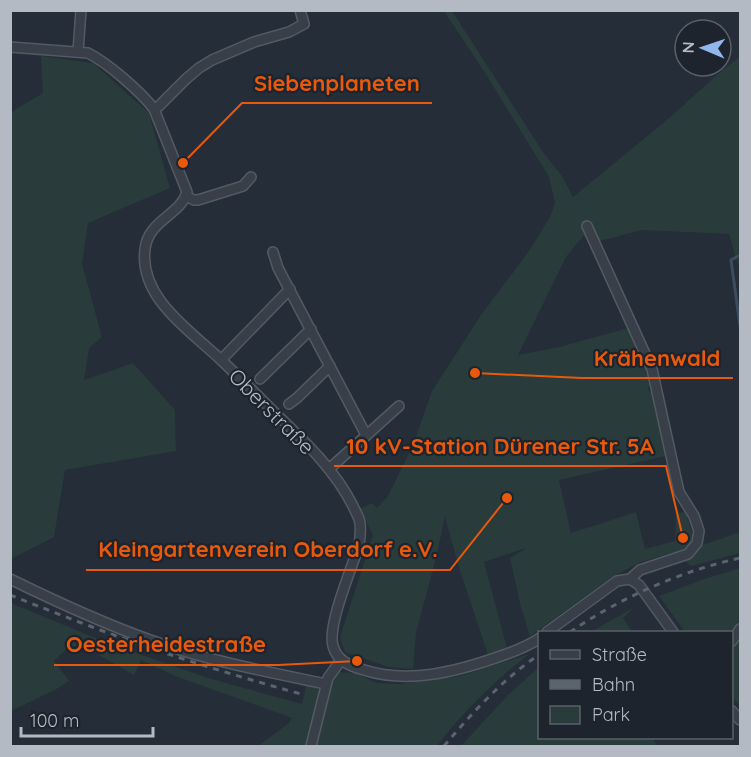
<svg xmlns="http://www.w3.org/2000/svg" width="751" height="757" viewBox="0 0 751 757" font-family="Quicksand,sans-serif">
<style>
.green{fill:#293b3b}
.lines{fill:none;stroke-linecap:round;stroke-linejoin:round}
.stream{stroke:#3b4c5f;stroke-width:3}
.street-casing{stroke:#535a63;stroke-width:12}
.street{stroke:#383f48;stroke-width:9}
.rail{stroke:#5a646f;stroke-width:3;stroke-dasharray:6 6;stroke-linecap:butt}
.labels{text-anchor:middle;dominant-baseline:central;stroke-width:4.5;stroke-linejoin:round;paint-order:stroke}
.street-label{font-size:21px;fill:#b3bac4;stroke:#1d242d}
.leader{fill:none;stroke:#e8590c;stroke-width:2}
.callout-dot{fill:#e8590c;stroke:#1d242d;stroke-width:2}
.callout-label{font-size:22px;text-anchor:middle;font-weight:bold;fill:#e8590c;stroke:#1d242d;stroke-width:4.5;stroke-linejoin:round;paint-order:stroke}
</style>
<rect width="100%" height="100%" fill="#242d38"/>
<path class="green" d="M444,11H452L543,152L562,176L573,197L668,119L725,68L740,57V271L729,234L642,230L600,241L586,233L566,257L518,355L559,347L628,328L644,362L651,386L648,387L649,392H652L666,456L559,480L571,533L636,512L645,549L675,541L676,513L686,512L694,540L703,545L740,532V553L691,566L675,552L641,562L612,577L530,636L521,608L510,558L526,548L484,562L507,648L488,655L459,568L445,517L436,558L416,633L413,669L388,667L345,652L340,637L373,535L360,509L372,503L377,508L388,496L413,445L432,391L481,315L529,251L550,217L555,203L549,177L487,76Z
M41,56L93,63L149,113L170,188L88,223L82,264L102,337L89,348L84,380L133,363L175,410L176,451L65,470L54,537L11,559V112L43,93Z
M740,568V706L732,696V632H685L659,596L704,579Z
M11,603L105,642L205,677L302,704L307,683C315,685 318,687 320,695L306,746H258L289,723L292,718L175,676L141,660L134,675L81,645L69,647L54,661L69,681L55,690L11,711Z
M635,607L623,618L631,630L621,632H590Z
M529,654C497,679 461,714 437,746H315C321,722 324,693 338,672L355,673L377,683L399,684L460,676Z
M539,667L540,738H652L658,746H461L507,696Z"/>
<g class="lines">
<path class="stream" d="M740,255L731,260L740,326"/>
<g class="street-casing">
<path id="street" d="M10,47L88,53C108,63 141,92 154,109L187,192C181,215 148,220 145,249C139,297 188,329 219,358C236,374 254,392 271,409C301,438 334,468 353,506C355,511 359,517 360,523C361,530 360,538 359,545C352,568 327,625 333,646C337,661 350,666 364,670C408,684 455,672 498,657C513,652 527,647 540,638
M78,52L81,10
M154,109L159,106L186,79L199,68L212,60L254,42L289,32L304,24L300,10
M186,196L194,200H198L243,186L251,177
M587,226L652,369L679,492L694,516L699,531L697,543L688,554L640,570L630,579
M273,252L278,268L366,435
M221,360L290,289
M260,379L311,329
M289,404L297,398L330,366
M329,469L399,406
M10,579C57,602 104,624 153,641C209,661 268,672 326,684
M547,632L617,581L630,579L639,585L673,632
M732,641L740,629
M732,711L740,720
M311,746L328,678L341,660"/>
</g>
<use href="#street" class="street"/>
<path class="rail" d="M10,595C53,612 96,629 139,644C193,663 247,679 301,694
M570,632C620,598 681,571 740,558
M444,746C472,713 503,679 540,654"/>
</g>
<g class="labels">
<g class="street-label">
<text transform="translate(272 411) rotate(45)">Oberstraße</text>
</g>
</g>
<path class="leader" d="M183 163L242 103H432M475 373L582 378H733M683 538L666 466H334M507 498L450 570H86M357 661L278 665H54"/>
<g class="callout-dot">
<circle cx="183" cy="163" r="6"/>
<circle cx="475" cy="373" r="6"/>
<circle cx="683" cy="538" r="6"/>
<circle cx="507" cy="498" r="6"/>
<circle cx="357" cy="661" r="6"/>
</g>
<g class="callout-label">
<text x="337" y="91">Siebenplaneten</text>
<text x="657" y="366">Krähenwald</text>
<text x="500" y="454">10 kV-Station Dürener Str. 5A</text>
<text x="268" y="557">Kleingartenverein Oberdorf e.V.</text>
<text x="166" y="652">Oesterheidestraße</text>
</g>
<rect width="751" height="757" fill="none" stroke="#b3bac4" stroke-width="24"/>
<rect x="538" y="631" width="195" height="108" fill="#1d242d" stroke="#596069" stroke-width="1.5"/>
<rect x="550" y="650" width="30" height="9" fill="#383f48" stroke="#596069" stroke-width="1.5"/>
<text x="592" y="661" font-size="18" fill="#b3bac4">Straße</text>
<rect x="550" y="680" width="30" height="9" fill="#5a646f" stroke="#596069" stroke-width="1.5"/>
<text x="592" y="691" font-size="18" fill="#b3bac4">Bahn</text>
<rect x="550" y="706" width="30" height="18" fill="#293b3b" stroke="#596069" stroke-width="1.5"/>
<text x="592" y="721" font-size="18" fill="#b3bac4">Park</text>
<g transform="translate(703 48) rotate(272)"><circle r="28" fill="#1d242d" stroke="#596069" stroke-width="1.5"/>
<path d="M0-4.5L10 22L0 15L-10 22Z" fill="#90b8ec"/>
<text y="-9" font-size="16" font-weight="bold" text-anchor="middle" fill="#b3bac4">N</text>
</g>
<path d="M21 727v9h132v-9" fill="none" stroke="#b3bac4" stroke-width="3"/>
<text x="30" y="727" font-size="18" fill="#b3bac4" stroke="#1d242d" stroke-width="4.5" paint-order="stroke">100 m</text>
</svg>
